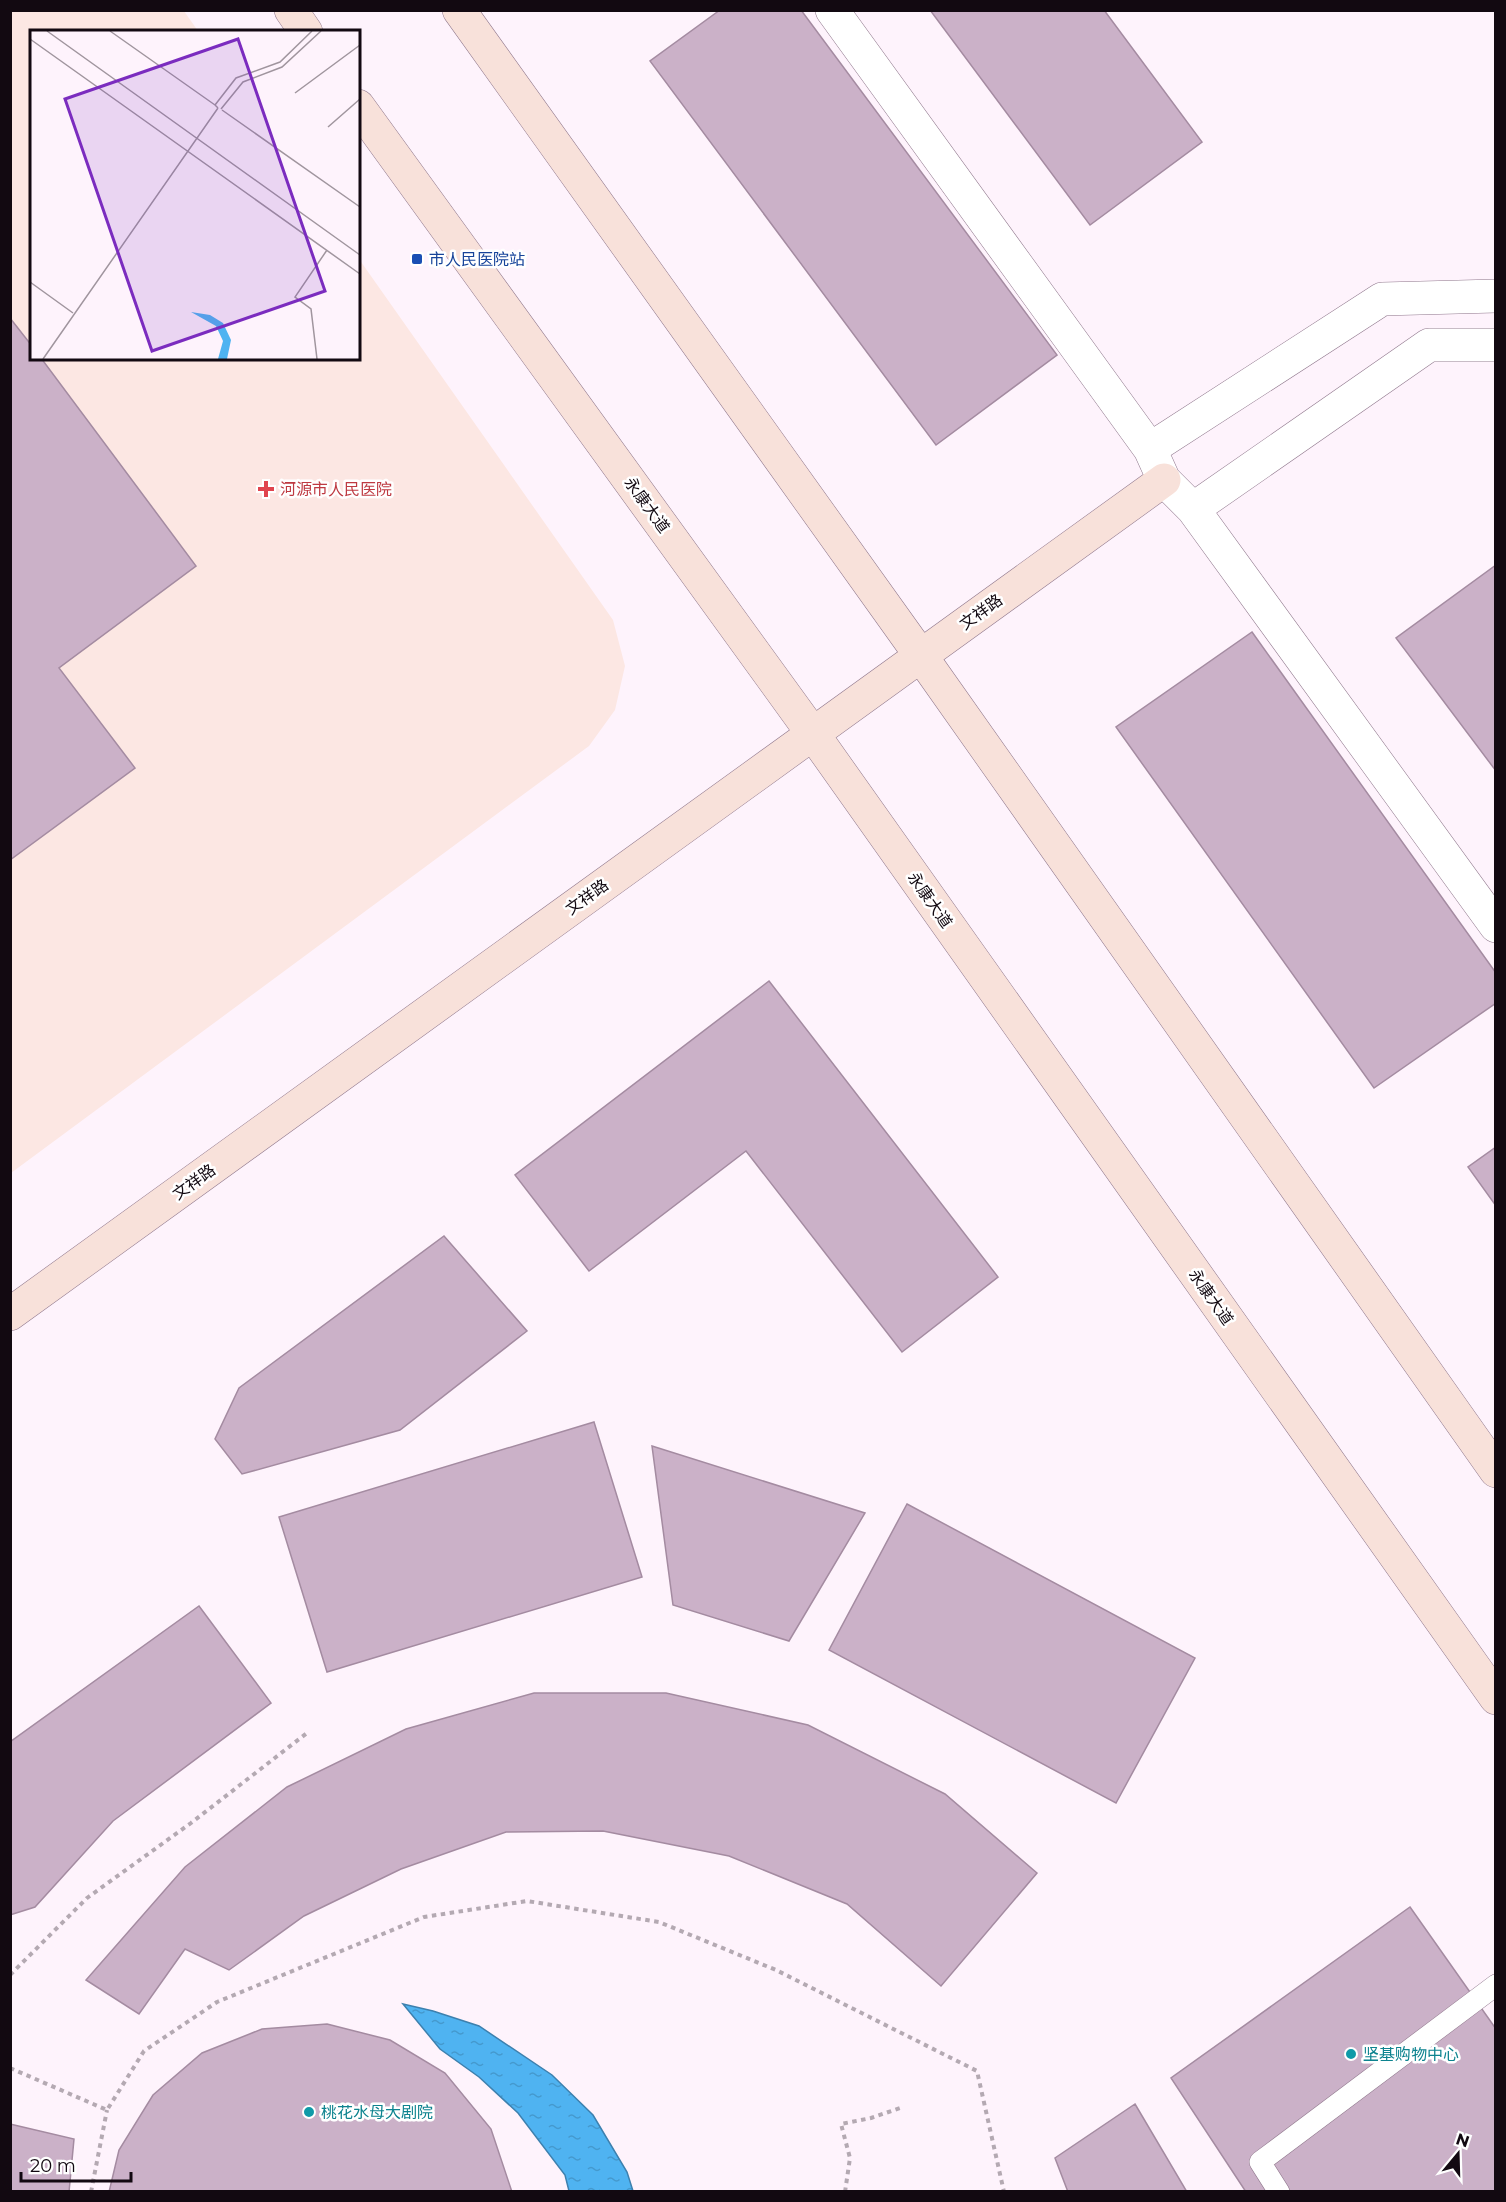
<svg xmlns="http://www.w3.org/2000/svg" width="1506" height="2202" viewBox="0 0 1506 2202" font-family="Montserrat,'Noto Sans SC',sans-serif">
<style>
.medical{fill:#fce7e3}
.water{fill:url(#water-ripples);stroke:#3d80ae;stroke-width:1.5}
.building{fill:#cbb1c8;stroke:#a48ba1;stroke-width:1.5}
.lines{fill:none;stroke-linecap:round;stroke-linejoin:round}
.lane-casing{stroke:#90788d;stroke-width:22}
.street-casing{stroke:#90788d;stroke-width:34}
.secondary-casing{stroke:#90788d;stroke-width:34}
.path{stroke:#b4a9b2;stroke-width:4;stroke-dasharray:4.5 4.5;stroke-linecap:butt}
.lane{stroke:#fff;stroke-width:21}
.street{stroke:#fff;stroke-width:33}
.secondary{stroke:#f8e1da;stroke-width:33}
.transit-dot{fill:#1a4fb4;stroke:#fff;stroke-width:2}
.health-dot{fill:#e0444e;stroke:#fff;stroke-width:2}
.culture-dot{fill:#0f9aa8;stroke:#fff;stroke-width:2}
.labels{text-anchor:middle;dominant-baseline:central;stroke-width:5;stroke-linejoin:round;paint-order:stroke}
.transit-label{font-size:16px;fill:#164399;stroke:#fff;text-anchor:start}
.health-label{font-size:16px;fill:#be3a42;stroke:#fff;text-anchor:start}
.street-label{font-size:16px;fill:#120911;stroke:#fff}
.culture-label{font-size:16px;fill:#0d838f;stroke:#fff;text-anchor:start}
.inset-road{fill:none;stroke:#a0959e;stroke-width:1.5}
.view{fill:#7b2cbf;fill-opacity:0.15;stroke:#7b2cbf;stroke-width:3}
.inset-edge{fill:none;stroke:#120911;stroke-width:3}
</style>
<defs>
<pattern id="water-ripples" width="26" height="14" patternUnits="userSpaceOnUse" patternTransform="scale(1.5)"><rect width="26" height="14" fill="#4fb3f1"/><path d="M2 4q2-2 4 0t4 0M15 11q2-2 4 0t4 0" fill="none" stroke="#4499ce"/></pattern>
</defs>
<rect width="100%" height="100%" fill="#fef3fc"/>
<path class="medical" d="M11,11H184L198,31L32,32V358H358L359,259L613,620L625,666L615,710L589,746L11,1173Z"/>
<path class="water" d="M403,2004L433,2011L479,2026L552,2075L593,2115L627,2172L633,2191H569L565,2175L518,2113L479,2077L440,2049Z"/>
<path class="building" d="M720,10H801L1057,355L936,445L650,61Z
M930,10H1104L1202,142L1090,225Z
M10,318L32,346V358H41L196,566L59,668L135,768L10,860Z
M1496,565V771L1396,638Z
M1252,632L1496,973V1003L1374,1088L1116,727Z
M769,981L998,1277L902,1352L746,1151L589,1271L515,1175Z
M1496,1147V1206L1468,1167Z
M444,1236L527,1331L400,1430L242,1474L215,1439L239,1388Z
M594,1422L642,1577L327,1672L279,1517Z
M652,1446L865,1513L789,1641L673,1605Z
M907,1504L1195,1658L1116,1803L829,1650Z
M199,1606L271,1703L113,1821L35,1907L10,1915V1742Z
M534,1693H666L808,1725L945,1794L1037,1873L941,1986L847,1904L729,1856L603,1831L506,1832L401,1869L304,1916L229,1970L185,1949L139,2014L86,1980L185,1867L287,1787L406,1729Z
M1410,1907L1496,2029V2192H1246L1171,2078Z
M327,2024L390,2040L445,2073L491,2129L512,2192H109L119,2150L153,2095L202,2053L262,2029Z
M1135,2104L1187,2192H1068L1055,2158Z
M10,2124L74,2139L69,2192H10Z"/>
<g class="lines">
<g class="lane-casing">
<path id="lane" d="M1279,2192L1260,2162L1496,1985"/>
</g>
<g class="street-casing">
<path id="street" d="M832,10L1150,449
M1496,296L1382,299L1150,449L1164,480L1193,509L1429,345H1496
M1193,509L1496,926"/>
</g>
<g class="secondary-casing">
<path id="secondary" d="M291,10L306,32
M459,10L921,656L1496,1471
M358,106L813,734L1496,1698
M10,1314L1164,480"/>
</g>
<path class="path" d="M10,1975L87,1898L191,1823L307,1733
M10,2068L107,2110L144,2051L217,2002L424,1917L527,1901L659,1922L776,1970L977,2071L1004,2192
M91,2192L107,2110
M845,2192L850,2158L841,2124L871,2118L903,2107"/>
<use href="#lane" class="lane"/>
<use href="#street" class="street"/>
<use href="#secondary" class="secondary"/>
</g>
<rect class="transit-dot" x="411" y="253" width="12" height="12" rx="3"/>
<path class="health-dot" d="M263 480h6v6h6v6h-6v6h-6v-6h-6v-6h6z"/>
<g class="culture-dot">
<circle cx="1351" cy="2054" r="6"/>
<circle cx="309" cy="2112" r="6"/>
</g>
<g class="labels">
<g class="transit-label">
<text x="429" y="259">市人民医院站</text>
</g>
<g class="health-label">
<text x="280" y="489">河源市人民医院</text>
</g>
<g class="street-label">
<text transform="translate(647 505) rotate(54)">永康大道</text>
<text transform="translate(981 612) rotate(-36)">文祥路</text>
<text transform="translate(587 897) rotate(-36)">文祥路</text>
<text transform="translate(930 900) rotate(55)">永康大道</text>
<text transform="translate(194 1182) rotate(-36)">文祥路</text>
<text transform="translate(1211 1297) rotate(55)">永康大道</text>
</g>
<g class="culture-label">
<text x="1363" y="2054">坚基购物中心</text>
<text x="321" y="2112">桃花水母大剧院</text>
</g>
</g>
<g transform="translate(30 30)">
<rect width="330" height="330" fill="#fef3fc"/>
<path d="M161,282L180,285L193,293L201,310L197,329H188L193,311L186,296Z" fill="#4fb3f1"/>
<path class="inset-road" d="M17,1L330,225M80,1L185,75M0,9L330,244M265,63L330,15M188,78L185,75L206,48L250,32L282,1M191,79L213,52L252,37L291,1M192,80L330,177M298,97L330,69M0,252L43,283M13,329L188,78M287,329L281,279L265,267L297,220"/>
<path class="view" d="M208,9L295,261L122,321L35,69Z"/>
<rect width="330" height="330" class="inset-edge"/>
</g>
<rect width="1506" height="2202" fill="none" stroke="#120911" stroke-width="24"/>
<g transform="translate(1458 2154) rotate(19)" stroke="#ffffff" stroke-width="4.5" paint-order="stroke">
<path d="M0-4.5L10 22L0 15L-10 22Z" fill="#120911"/>
<text y="-9" font-size="16" font-weight="bold" text-anchor="middle" fill="#120911">N</text>
</g>
<path d="M21 2172v9h110v-9" fill="none" stroke="#120911" stroke-width="3"/>
<text x="30" y="2172" font-size="18" fill="#120911" stroke="#ffffff" stroke-width="4.5" paint-order="stroke">20 m</text>
</svg>
